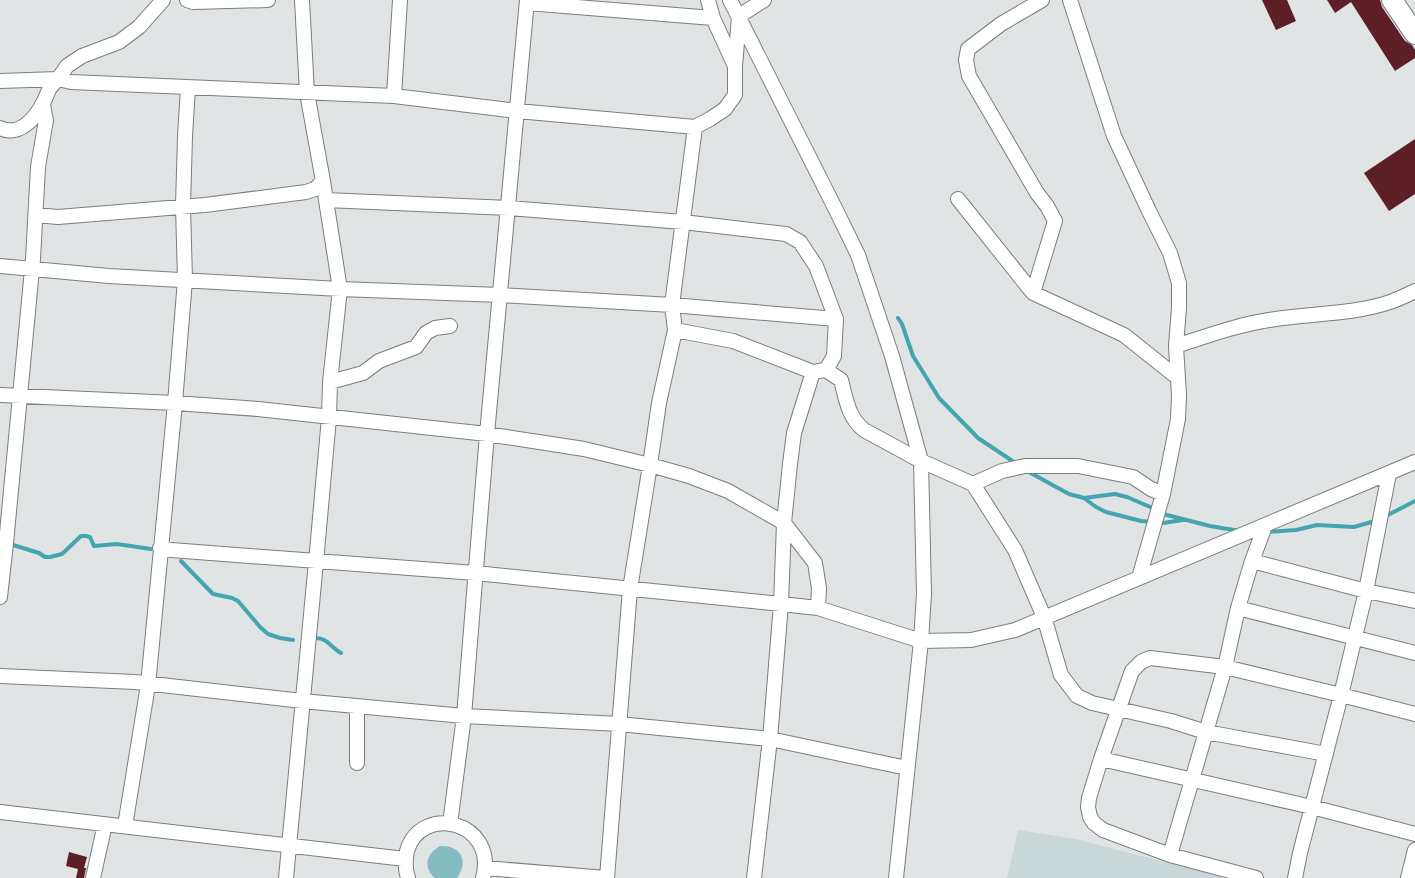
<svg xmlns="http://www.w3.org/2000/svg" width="1415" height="878" viewBox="0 0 1415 878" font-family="'Asap Condensed',sans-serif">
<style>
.built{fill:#cad7d9}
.green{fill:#84bcc3}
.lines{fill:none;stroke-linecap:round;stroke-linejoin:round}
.stream{stroke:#44a5b0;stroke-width:4}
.building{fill:#5d1e28}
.minor-casing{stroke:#7b7e7e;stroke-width:16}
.highway-casing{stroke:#7b7e7e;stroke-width:22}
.minor{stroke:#fff;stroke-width:14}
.highway{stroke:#fff;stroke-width:20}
</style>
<rect width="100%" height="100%" fill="#e0e4e5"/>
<path class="built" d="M1018,830L1076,839L1227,878H1007Z"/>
<path class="green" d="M440,846C461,845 469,861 457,878H435C422,867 427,853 440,846Z"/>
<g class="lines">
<path class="stream" d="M898,318L902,324L913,356L939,398L978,438L1017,464
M1027,471L1069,494L1084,498L1115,494L1127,497L1155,509
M1084,498L1096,507L1106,512L1141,521L1163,523L1183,520
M1161,513L1167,515L1210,526L1240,531
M1384,517L1415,501
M1266,532L1296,530L1317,525L1354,527L1375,521
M10,544L39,553L45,557H50L62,554L81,536H86L90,537L94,546L117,544L151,549
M181,561L213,594L232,598L238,601L260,627L268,634L280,638L293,640
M316,638C327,638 332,648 341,653"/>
</g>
<path class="building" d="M1262,0H1287L1296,21L1276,30Z
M1327,0H1380L1382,7L1405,41L1412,45L1415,50V58L1395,71L1351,2L1335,13Z
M1415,139V194L1389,211L1364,173Z
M69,852L87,857L84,868H86L84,878H76L78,869L66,866Z"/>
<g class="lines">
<g class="minor-casing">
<path id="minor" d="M187,0L193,2L268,0
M708,0L713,18L734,64
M730,0L836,210L858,255L892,356L921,461L924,594L921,641L896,878
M1070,0L1114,136L1149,211L1170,253L1179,283V308L1176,346L1179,395L1178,419L1163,494L1139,578
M527,3L713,18
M0,81L58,79L67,66L82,56L119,42L139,27L163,0
M394,96L400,0
M0,128C19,137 35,119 43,103C46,98 47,93 50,88C52,85 55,82 58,79L71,82L394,96L517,111L695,127L710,119L725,109L735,95V67L739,16L764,0
M958,199L1033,293L1124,335L1178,378
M326,200L509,208L683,222L786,234L800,242L816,266L836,319L834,356L826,370L818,371
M36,215L58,217L205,205L306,192L315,189L323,181
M0,266L109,276L340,289L500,295L672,305L836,319
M1033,293L1055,221L1047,206L1037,193L969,76L966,60L968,49L1001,24L1042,0
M675,330L733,341L813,372L794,433L790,464L784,523L781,604L770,739L754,878
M1176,346C1207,336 1237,325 1269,320C1309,313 1352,315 1390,302C1399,299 1407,295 1415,291
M826,370L841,380C846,399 848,417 864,430L921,461L973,484L1015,550L1044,617L1061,675L1077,696L1092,703L1171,721L1206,732L1326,754
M330,382L363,373L379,361L416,347L426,333L435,328L450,326
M0,395L175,403L258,409L487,434L584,449L650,465L689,476L728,491L784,523L815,563L819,588L818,608
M973,484L1002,471L1025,466H1078L1133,477L1151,489L1163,494
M160,548L171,550L475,573L781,604L818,608L921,641L971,640L1015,630L1415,462
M1252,561L1366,591L1415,601
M0,597L6,543L33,259L38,167L46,120L43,105
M1238,608L1415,653
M0,676L135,682L302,701L464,716L619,724L770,739L907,768
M1101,759L1132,671L1141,662L1150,658L1225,667L1341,695L1415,714
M357,763V706
M0,812L405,859
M450,824L464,716L487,434L527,0
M125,826L148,685L175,403L185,280L183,206L185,136L188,88
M1170,855L1225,667L1238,608L1252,561L1265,526
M485,868L606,878
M93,878L105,824
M286,878L316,562L329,418L330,382L340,289L323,181L307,93L302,0
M408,878C405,869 405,861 407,851C421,803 498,821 483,878
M607,878L630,589L650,465L659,403L675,330L672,305L695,127
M1256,878L1170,855L1103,830L1094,823L1090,817L1088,807L1089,798L1101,759L1312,807L1415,834
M1295,878L1300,853L1341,695L1366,591L1389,474
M1408,878L1415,850"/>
</g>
<g class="highway-casing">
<path id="highway" d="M1392,0L1415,34"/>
</g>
<use href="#minor" class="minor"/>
<use href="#highway" class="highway"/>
</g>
</svg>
